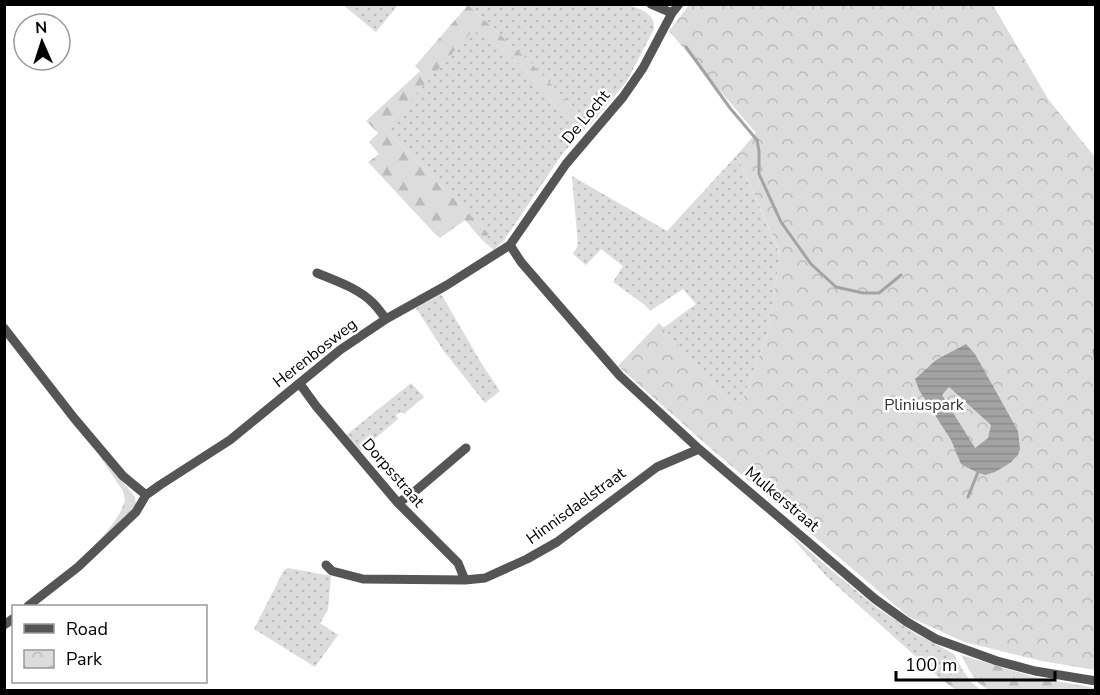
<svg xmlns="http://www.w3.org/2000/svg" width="1100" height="695" viewBox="0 0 1100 695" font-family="'Nunito Sans',sans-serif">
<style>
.grass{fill:url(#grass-dots)}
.forest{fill:url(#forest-firs)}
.park{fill:url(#park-crowns)}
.water{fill:url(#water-rules);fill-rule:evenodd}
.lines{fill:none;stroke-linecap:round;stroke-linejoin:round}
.stream{stroke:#a3a3a3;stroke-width:3}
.street{stroke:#555;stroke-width:9}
.labels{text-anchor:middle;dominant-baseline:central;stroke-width:5;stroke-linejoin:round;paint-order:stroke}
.street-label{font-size:16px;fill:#000;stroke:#fff}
.park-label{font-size:16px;fill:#333;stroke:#fff}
</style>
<defs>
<pattern id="grass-dots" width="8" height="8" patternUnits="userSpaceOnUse" patternTransform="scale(1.5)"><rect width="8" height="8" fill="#dcdcdc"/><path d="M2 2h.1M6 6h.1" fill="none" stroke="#bbb" stroke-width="1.8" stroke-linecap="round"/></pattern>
<pattern id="forest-firs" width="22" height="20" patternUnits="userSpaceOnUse" patternTransform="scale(1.5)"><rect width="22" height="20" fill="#dcdcdc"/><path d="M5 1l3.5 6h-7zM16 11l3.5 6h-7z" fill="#bbb"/></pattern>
<pattern id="park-crowns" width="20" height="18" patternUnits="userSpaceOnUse" patternTransform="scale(1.5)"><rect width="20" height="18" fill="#dcdcdc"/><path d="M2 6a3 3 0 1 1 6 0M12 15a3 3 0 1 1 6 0" fill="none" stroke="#bbb"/></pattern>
<pattern id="water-rules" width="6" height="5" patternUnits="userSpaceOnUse" patternTransform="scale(1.5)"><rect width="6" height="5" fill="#a3a3a3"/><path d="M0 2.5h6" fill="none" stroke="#8b8b8b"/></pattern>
</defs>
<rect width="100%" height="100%" fill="#fff"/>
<path class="grass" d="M343,5L398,4V5L376,32Z
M468,5H629C642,10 655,13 654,29L627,81L590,125L531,63Z
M473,29L492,43L507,52L515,59L554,104L583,131L563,153L505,239L494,250L483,241L489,234L385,129Z
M737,155L780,254L769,330L738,412L663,328L696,304L683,289L650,311L645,305L613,282L623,266L601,249L586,265L573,254L578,245L572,176L667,231Z
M441,294L483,366L500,391L485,403L443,350L416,308Z
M411,383L424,397L404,414L401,412L396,415L398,419L359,452L345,436Z
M125,500L134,505V507L89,553C101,537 120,520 125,500Z
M787,532L837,575L876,607L916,634L954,654L962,669L942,680L827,577Z
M288,568L331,576L328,610L320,623L338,635L315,667L254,629L284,570Z"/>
<path class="forest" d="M468,5L531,63L590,125L583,131L554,104L515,59L507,52L492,43L473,30L385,129L489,234L483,241L465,220L440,238L435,234L368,162L379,154L369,142L378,133L366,121L420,71L415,66Z
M86,436L135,497L136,504L134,507V505L125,500L123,491Z
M961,655L1034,677L1095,688V690H988L975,680Z
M962,669L971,682L981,690H956L942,680Z"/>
<path class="park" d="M689,5H993L1048,99L1095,157V670L1042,661L964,642L909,617L708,446L618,366L659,323L738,412L769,330L780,253L737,155L756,133L669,31Z"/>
<path class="water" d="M966,344L975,354L1018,431L1020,449L1018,455L1010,463L995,472L985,475L974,471L961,464L951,440L919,390L915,379L936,360ZM949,387L991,425L988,438L975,448L942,395Z"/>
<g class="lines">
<path class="stream" d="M686,47L730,108L757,140L759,151V174L781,222L811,264L836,287L863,293H879L901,275
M1094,350L1096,363
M968,497L978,472"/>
<path class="street" d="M651,4L672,13
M510,245L521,262L620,376L699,449L875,599L907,622L936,639L997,661L1035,671L1096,681
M317,273C336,281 358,288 373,303C378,308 382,314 386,319
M4,328L74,418L123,476L146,495
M300,384L316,406L398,503L458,563L465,580
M398,503L413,493L466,448
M326,565L332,571L363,579L465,580L485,578L527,559L557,542L657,467L699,449
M28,606L78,567L136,512L146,495L160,485L230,440L340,350L386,319L447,285L510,245L566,164L623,97L643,68L672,13L679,4
M4,625L14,618"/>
</g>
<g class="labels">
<g class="street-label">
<text transform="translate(586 117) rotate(-50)">De Locht</text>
<text transform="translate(315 353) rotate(-38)">Herenbosweg</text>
<text transform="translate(393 473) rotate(49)">Dorpsstraat</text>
<text transform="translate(782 499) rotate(40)">Mulkerstraat</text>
<text transform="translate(576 506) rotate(-36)">Hinnisdaelstraat</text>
</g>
<g class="park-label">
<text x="924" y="405">Pliniuspark</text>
</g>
</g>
<rect width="1100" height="695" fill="none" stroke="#000000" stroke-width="12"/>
<rect x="12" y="605" width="195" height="78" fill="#ffffff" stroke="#999999" stroke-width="1.5"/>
<rect x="24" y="624" width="30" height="9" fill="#555555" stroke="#999999" stroke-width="1.5"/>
<text x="66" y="635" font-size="18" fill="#000000">Road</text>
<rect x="24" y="650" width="30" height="18" fill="url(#park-crowns)" stroke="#999999" stroke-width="1.5"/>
<text x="66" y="665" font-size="18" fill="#000000">Park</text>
<g transform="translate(42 42) rotate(357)"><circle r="28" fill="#ffffff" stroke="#999999" stroke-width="1.5"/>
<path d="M0-4.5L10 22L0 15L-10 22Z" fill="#000000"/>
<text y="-9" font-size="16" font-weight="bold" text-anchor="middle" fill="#000000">N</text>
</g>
<path d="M896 671v9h159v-9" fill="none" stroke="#000000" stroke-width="3"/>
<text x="905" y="671" font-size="18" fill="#000000" stroke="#ffffff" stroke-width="4.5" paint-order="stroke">100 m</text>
</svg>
